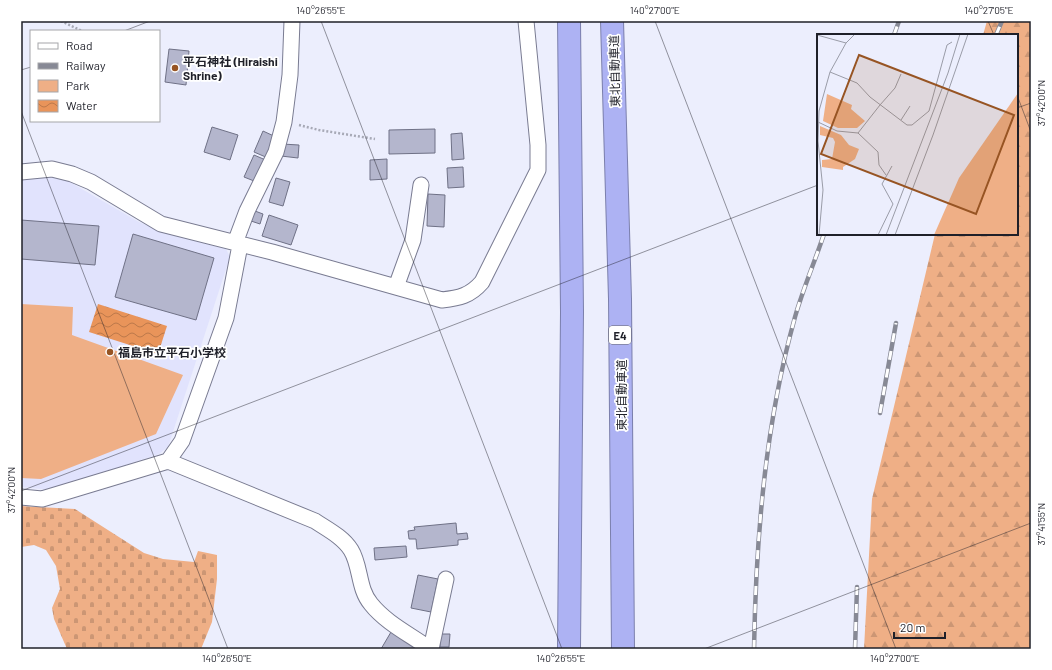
<svg xmlns="http://www.w3.org/2000/svg" width="1052" height="670" viewBox="0 0 1052 670" font-family="Barlow,'Noto Sans JP',sans-serif">
<style>
.built{fill:#e1e3fd}
.forest{fill:url(#forest-firs)}
.cemetery{fill:url(#cemetery-stones)}
.park{fill:#efaf86}
.water{fill:url(#water-waves)}
.building{fill:#b4b6cd;stroke:#6f7186}
.lines{fill:none;stroke-linecap:round;stroke-linejoin:round}
.minor-casing{stroke:#797b91;stroke-width:17}
.motorway-casing{stroke:#7b7fac;stroke-width:24}
.path{stroke:#a7a9b6;stroke-width:2.5;stroke-dasharray:2 2;stroke-linecap:butt}
.minor{stroke:#fff;stroke-width:15}
.motorway{stroke:#adb2f3;stroke-width:22}
.rail-casing{stroke:#878995;stroke-width:4.5}
.rail{stroke:#fff;stroke-width:3;stroke-dasharray:9;stroke-linecap:butt}
.ticks{fill:none;stroke:#1f2029;stroke-width:1;stroke-opacity:0.45}
.poi-dot{fill:#975423;stroke:#fff;stroke-width:1.5}
.labels{text-anchor:middle;dominant-baseline:central;stroke-width:3.5;stroke-linejoin:round;paint-order:stroke}
.shield{fill:#fff;stroke:#626369;stroke-width:1}
.shield-label{font-size:11px;font-weight:bold;fill:#1f2029}
.poi-label{font-size:12px;font-weight:bold;fill:#1f2029;stroke:#fff;text-anchor:start}
.street-label{font-size:12px;fill:#1f2029;stroke:#fff}
.inset-road{fill:none;stroke:#9a9ca8;stroke-width:1}
.view{fill:#975423;fill-opacity:0.15;stroke:#975423;stroke-width:2}
.inset-edge{fill:none;stroke:#1f2029;stroke-width:2}
.neatline{fill:none;stroke:#1f2029;stroke-width:1.5}
.ticks-label{font-size:10px;text-anchor:middle;fill:#1f2029}
</style>
<defs>
<pattern id="forest-firs" width="22" height="20" patternUnits="userSpaceOnUse"><rect width="22" height="20" fill="#efaf86"/><path d="M5 1l3.5 6h-7zM16 11l3.5 6h-7z" fill="#cc9674"/></pattern>
<pattern id="cemetery-stones" width="16" height="16" patternUnits="userSpaceOnUse"><rect width="16" height="16" fill="#efaf86"/><path d="M2 7V4a2 2 0 0 1 4 0v3zM10 15v-3a2 2 0 0 1 4 0v3z" fill="#cc9674"/></pattern>
<pattern id="water-waves" width="16" height="10" patternUnits="userSpaceOnUse"><rect width="16" height="10" fill="#e9945a"/><path d="M0 5q4-4 8 0t8 0" fill="none" stroke="#bc784a"/></pattern>
</defs>
<rect width="100%" height="100%" fill="#eceefd"/>
<path class="built" d="M49,177L68,181L139,222L171,235L226,249L230,257L168,447L159,454L50,490L21,487V179Z"/>
<path class="forest" d="M987,21H1031V649H864L872,499L935,234H1017V35H983Z"/>
<path class="cemetery" d="M21,506L75,509L144,553L163,559L194,562L198,551L217,555V579L212,622L201,649H67L54,619L52,608L60,589L56,566L46,550L34,545L21,547Z"/>
<path class="park" d="M21,304L73,307L72,335L183,375L156,434L41,479L21,478Z"/>
<path class="water" d="M98,304L167,326L158,354L89,332Z"/>
<path class="building" d="M169,49L189,51L186,85L165,82Z
M212,127L238,135L230,160L204,152Z
M435,129V153L389,154V130Z
M263,131L276,137L268,158L254,152Z
M462,133L464,159L452,160L451,134Z
M282,144L299,145L298,158L281,156Z
M254,155L268,161L259,183L244,177Z
M387,159V179L370,180V160Z
M463,167L464,187L448,188L447,168Z
M276,178L290,182L283,206L269,202Z
M428,194L445,195L444,227L427,226Z
M255,211L263,214L260,224L251,221Z
M269,215L298,225L291,245L262,236Z
M21,220L99,226L95,265L21,259Z
M133,234L214,258L196,320L115,297Z
M456,523L457,534L467,533L468,539L458,540V545L417,549L416,539H409L408,531L415,530L414,527Z
M406,546L407,557L375,560L374,548Z
M418,575L438,579L431,612L411,608Z
M391,632L418,646L416,649H381Z
M440,634H450L449,647H440Z"/>
<g class="lines">
<g class="minor-casing">
<path id="minor" d="M21,172L52,169L72,174L91,182L161,224L272,252L442,300C459,298 470,296 482,282L538,170V145L526,21
M235,243L247,211L276,152L284,122L290,75L292,21
M396,287L413,240L421,185
M168,461L315,521C327,529 343,537 351,550C361,566 358,589 371,604C386,623 411,635 430,649
M21,497L42,499L168,461L182,441L226,318L240,245
M431,649L446,579"/>
</g>
<g class="motorway-casing">
<path id="motorway" d="M569,21L572,312L569,649
M612,21L620,299L623,649"/>
</g>
<path class="path" d="M61,21L82,31
M299,125L319,130L375,139"/>
<use href="#minor" class="minor"/>
<use href="#motorway" class="motorway"/>
<g class="rail-casing">
<path id="rail" d="M894,35L899,21
M996,35L1002,21
M880,413L896,323
M754,649C756,537 765,425 795,317C803,289 815,261 824,234
M855,649L857,587"/>
</g>
<use href="#rail" class="rail"/>
</g>
<path class="ticks" d="M321,21L562,649M655,21L896,649M988,21L994,35M124,31L150,21M21,70L31,67M1017,95L1031,132M1017,108L1031,103M21,111L228,649M21,491L818,185M704,649L1031,523"/>
<g class="poi-dot">
<circle cx="175" cy="68" r="4"/>
<circle cx="110" cy="352" r="4"/>
</g>
<g class="labels">
<rect class="shield" x="609" y="326" width="22" height="18" rx="3"/>
<g class="shield-label">
<text x="620" y="335">E4</text>
</g>
<g class="poi-label">
<text x="183" y="61">平石神社 (Hiraishi<tspan x="183" dy="14">Shrine)</tspan></text>
<text x="118" y="352">福島市立平石小学校</text>
</g>
<g class="street-label">
<text transform="translate(614 71) rotate(-91)">東北自動車道</text>
<text transform="translate(621 395) rotate(-90)">東北自動車道</text>
</g>
</g>
<g transform="translate(817 34)">
<rect width="201" height="201" fill="#eceefd"/>
<path d="M201,59V201H117L142,144Z" fill="#efaf86"/>
<path d="M3,92L24,101L32,111L42,115L38,125L26,133V136L5,133V126L15,125L18,108L16,104L3,101Z" fill="#efaf86"/>
<path d="M10,60L35,71L34,75L48,87L40,94H21L6,87Z" fill="#efaf86"/>
<path class="inset-road" d="M0,1L29,9M13,38L40,49L53,63L90,91H95L112,77L130,11L135,8M63,71L78,54L84,40M84,86L93,72M1,88L20,97L41,99L63,71M41,99L61,118L62,131L69,141M2,201L6,156L1,107L2,77L13,38L29,9L38,0M61,201L76,170L65,150L75,132M69,201L131,39L143,0M78,201L116,101L151,0"/>
<path class="view" d="M42,21L197,81L159,180L4,120Z"/>
<rect width="201" height="201" class="inset-edge"/>
</g>
<rect width="1052" height="670" fill="none" stroke="#ffffff" stroke-width="44"/>
<rect x="30" y="30" width="130" height="92" fill="#ffffff" stroke="#a5a6a9"/>
<rect x="38" y="43" width="20" height="6" fill="#ffffff" stroke="#a5a6a9"/>
<text x="66" y="50" font-size="12" fill="#1f2029">Road</text>
<rect x="38" y="63" width="20" height="6" fill="#878995" stroke="#a5a6a9"/>
<text x="66" y="70" font-size="12" fill="#1f2029">Railway</text>
<rect x="38" y="80" width="20" height="12" fill="#efaf86" stroke="#a5a6a9"/>
<text x="66" y="90" font-size="12" fill="#1f2029">Park</text>
<rect x="38" y="100" width="20" height="12" fill="url(#water-waves)" stroke="#a5a6a9"/>
<text x="66" y="110" font-size="12" fill="#1f2029">Water</text>
<path d="M894 632v6h51v-6" fill="none" stroke="#1f2029" stroke-width="2"/>
<text x="900" y="632" font-size="12" fill="#1f2029" stroke="#ffffff" stroke-width="3" paint-order="stroke">20 m</text>
<rect x="22" y="22" width="1008" height="626" class="neatline"/>
<g class="ticks-label">
<text x="321" y="14">140°26'55"E</text>
<text x="655" y="14">140°27'00"E</text>
<text x="989" y="14">140°27'05"E</text>
<text transform="translate(1041 103) rotate(-90)" y="4">37°42'00"N</text>
<text transform="translate(11 490) rotate(-90)" y="4">37°42'00"N</text>
<text transform="translate(1041 524) rotate(-90)" y="4">37°41'55"N</text>
<text x="227" y="662">140°26'50"E</text>
<text x="561" y="662">140°26'55"E</text>
<text x="895" y="662">140°27'00"E</text>
</g>
</svg>
